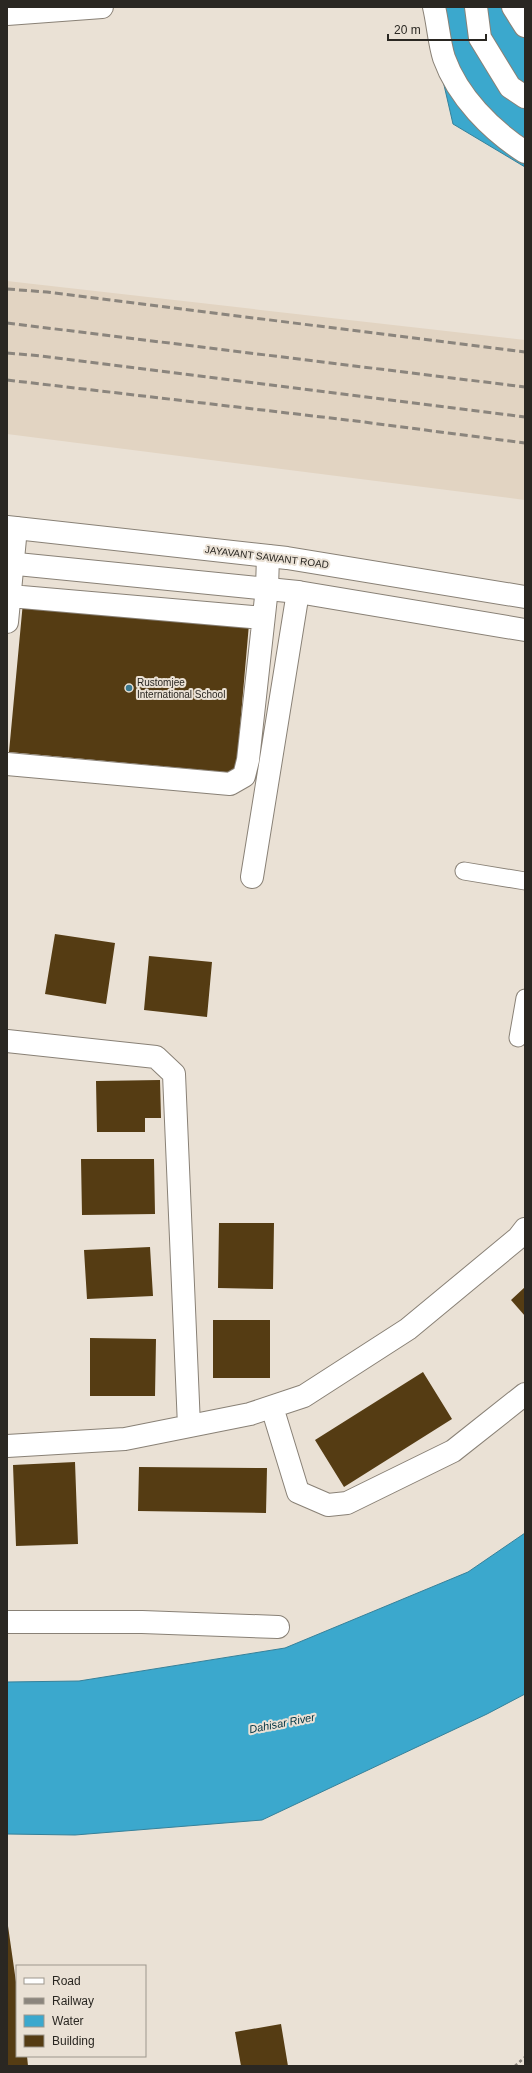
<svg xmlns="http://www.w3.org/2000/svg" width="532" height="2073" viewBox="0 0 532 2073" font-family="Arial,sans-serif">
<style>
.built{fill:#e2d4c2}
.water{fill:#3ba8cd;stroke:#36819a}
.building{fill:#553c13}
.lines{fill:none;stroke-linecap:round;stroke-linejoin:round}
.lane-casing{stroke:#898176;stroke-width:19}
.street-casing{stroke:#898176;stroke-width:24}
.secondary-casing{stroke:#898176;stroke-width:24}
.primary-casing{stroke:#898176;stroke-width:24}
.path{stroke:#8a847c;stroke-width:2.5;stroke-dasharray:3 3;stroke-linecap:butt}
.lane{stroke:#fff;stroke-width:17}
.street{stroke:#fff;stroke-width:22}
.secondary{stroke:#fff;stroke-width:22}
.primary{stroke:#fff;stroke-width:22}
.rail{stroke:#8b857d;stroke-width:3;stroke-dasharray:8 4;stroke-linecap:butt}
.poi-dot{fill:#3b798f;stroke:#eae1d5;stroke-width:1.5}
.labels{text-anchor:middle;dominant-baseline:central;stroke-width:4;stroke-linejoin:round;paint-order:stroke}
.street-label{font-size:10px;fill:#2a2722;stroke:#eae1d5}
.poi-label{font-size:10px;fill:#2a2722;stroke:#eae1d5;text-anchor:start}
.water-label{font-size:11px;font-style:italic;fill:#003342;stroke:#eae1d5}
</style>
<rect width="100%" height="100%" fill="#eae1d5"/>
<path class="built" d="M7,281L525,340V500L7,434Z"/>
<path class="water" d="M426,7H525V167L453,124Z
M525,1533V1694L487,1714L262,1820L75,1835L7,1834V1682L79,1681L285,1648L468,1572Z"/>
<path class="building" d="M23,602L249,624L236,773L9,752Z
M55,934L115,943L106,1004L45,994Z
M149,956L212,962L207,1017L144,1010Z
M160,1080L161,1118H145V1132H97L96,1081Z
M81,1159H154L155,1214L82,1215Z
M219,1223H274L273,1289L218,1288Z
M150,1247L153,1296L87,1299L84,1250Z
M525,1287V1316L511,1300Z
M213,1320H270V1378H213Z
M90,1338L156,1339L155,1396H90Z
M423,1372L452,1419L344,1487L315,1440Z
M75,1462L78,1544L16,1546L13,1465Z
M139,1467L267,1468L266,1513L138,1511Z
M8,1926L17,1989V2056H27L28,2066H7Z
M281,2024L288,2066H241L235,2032Z"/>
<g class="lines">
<g class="lane-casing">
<path id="lane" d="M464,871L525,881
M518,1038L525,998"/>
</g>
<g class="street-casing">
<path id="street" d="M10,596L263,618
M7,622L16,528
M7,764L230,784L244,776L248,760L267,588L268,556
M252,877L298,592
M7,1041L156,1057L174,1074L189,1426
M272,1407L298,1492L328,1505L347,1503L453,1451L525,1394
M7,1446L125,1439L250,1414L304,1396L408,1329L518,1238L525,1229
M7,1622H142L278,1627"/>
</g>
<g class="secondary-casing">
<path id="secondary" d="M7,14L102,7
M7,527L287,558L525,597
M7,563L298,592L525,630"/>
</g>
<g class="primary-casing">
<path id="primary" d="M434,7C438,24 439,42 444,58C458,97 491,130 525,152
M476,7L480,38L510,87L525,97
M513,7L525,26"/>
</g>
<path class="path" d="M515,2066L525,2057"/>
<use href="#lane" class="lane"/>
<use href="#street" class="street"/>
<use href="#secondary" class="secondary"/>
<use href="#primary" class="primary"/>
<path class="rail" d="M7,289L47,292L525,352
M7,323L525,387
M7,353L41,356L525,417
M7,380L356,421L525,443"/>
</g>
<circle class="poi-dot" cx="129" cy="688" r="4"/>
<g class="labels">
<g class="street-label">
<text transform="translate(267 557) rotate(7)">JAYAVANT SAWANT ROAD</text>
</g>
<g class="poi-label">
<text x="137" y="682">Rustomjee<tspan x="137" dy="12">International School</tspan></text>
</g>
<g class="water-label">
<text transform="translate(282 1723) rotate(-11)">Dahisar River</text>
</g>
</g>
<rect width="532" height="2073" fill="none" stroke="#2a2722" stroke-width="16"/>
<rect x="16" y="1965" width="130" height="92" fill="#eae1d5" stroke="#9d978d"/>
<rect x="24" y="1978" width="20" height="6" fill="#ffffff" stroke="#9d978d"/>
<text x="52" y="1985" font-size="12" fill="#2a2722">Road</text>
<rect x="24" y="1998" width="20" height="6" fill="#8b857d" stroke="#9d978d"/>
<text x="52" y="2005" font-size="12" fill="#2a2722">Railway</text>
<rect x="24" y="2015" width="20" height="12" fill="#3ba8cd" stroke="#9d978d"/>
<text x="52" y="2025" font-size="12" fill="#2a2722">Water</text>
<rect x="24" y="2035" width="20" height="12" fill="#553c13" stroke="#9d978d"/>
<text x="52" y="2045" font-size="12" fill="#2a2722">Building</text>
<path d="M388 34v6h98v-6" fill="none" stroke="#2a2722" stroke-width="2"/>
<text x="394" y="34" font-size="12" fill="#2a2722" stroke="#eae1d5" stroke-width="3" paint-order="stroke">20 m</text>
</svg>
